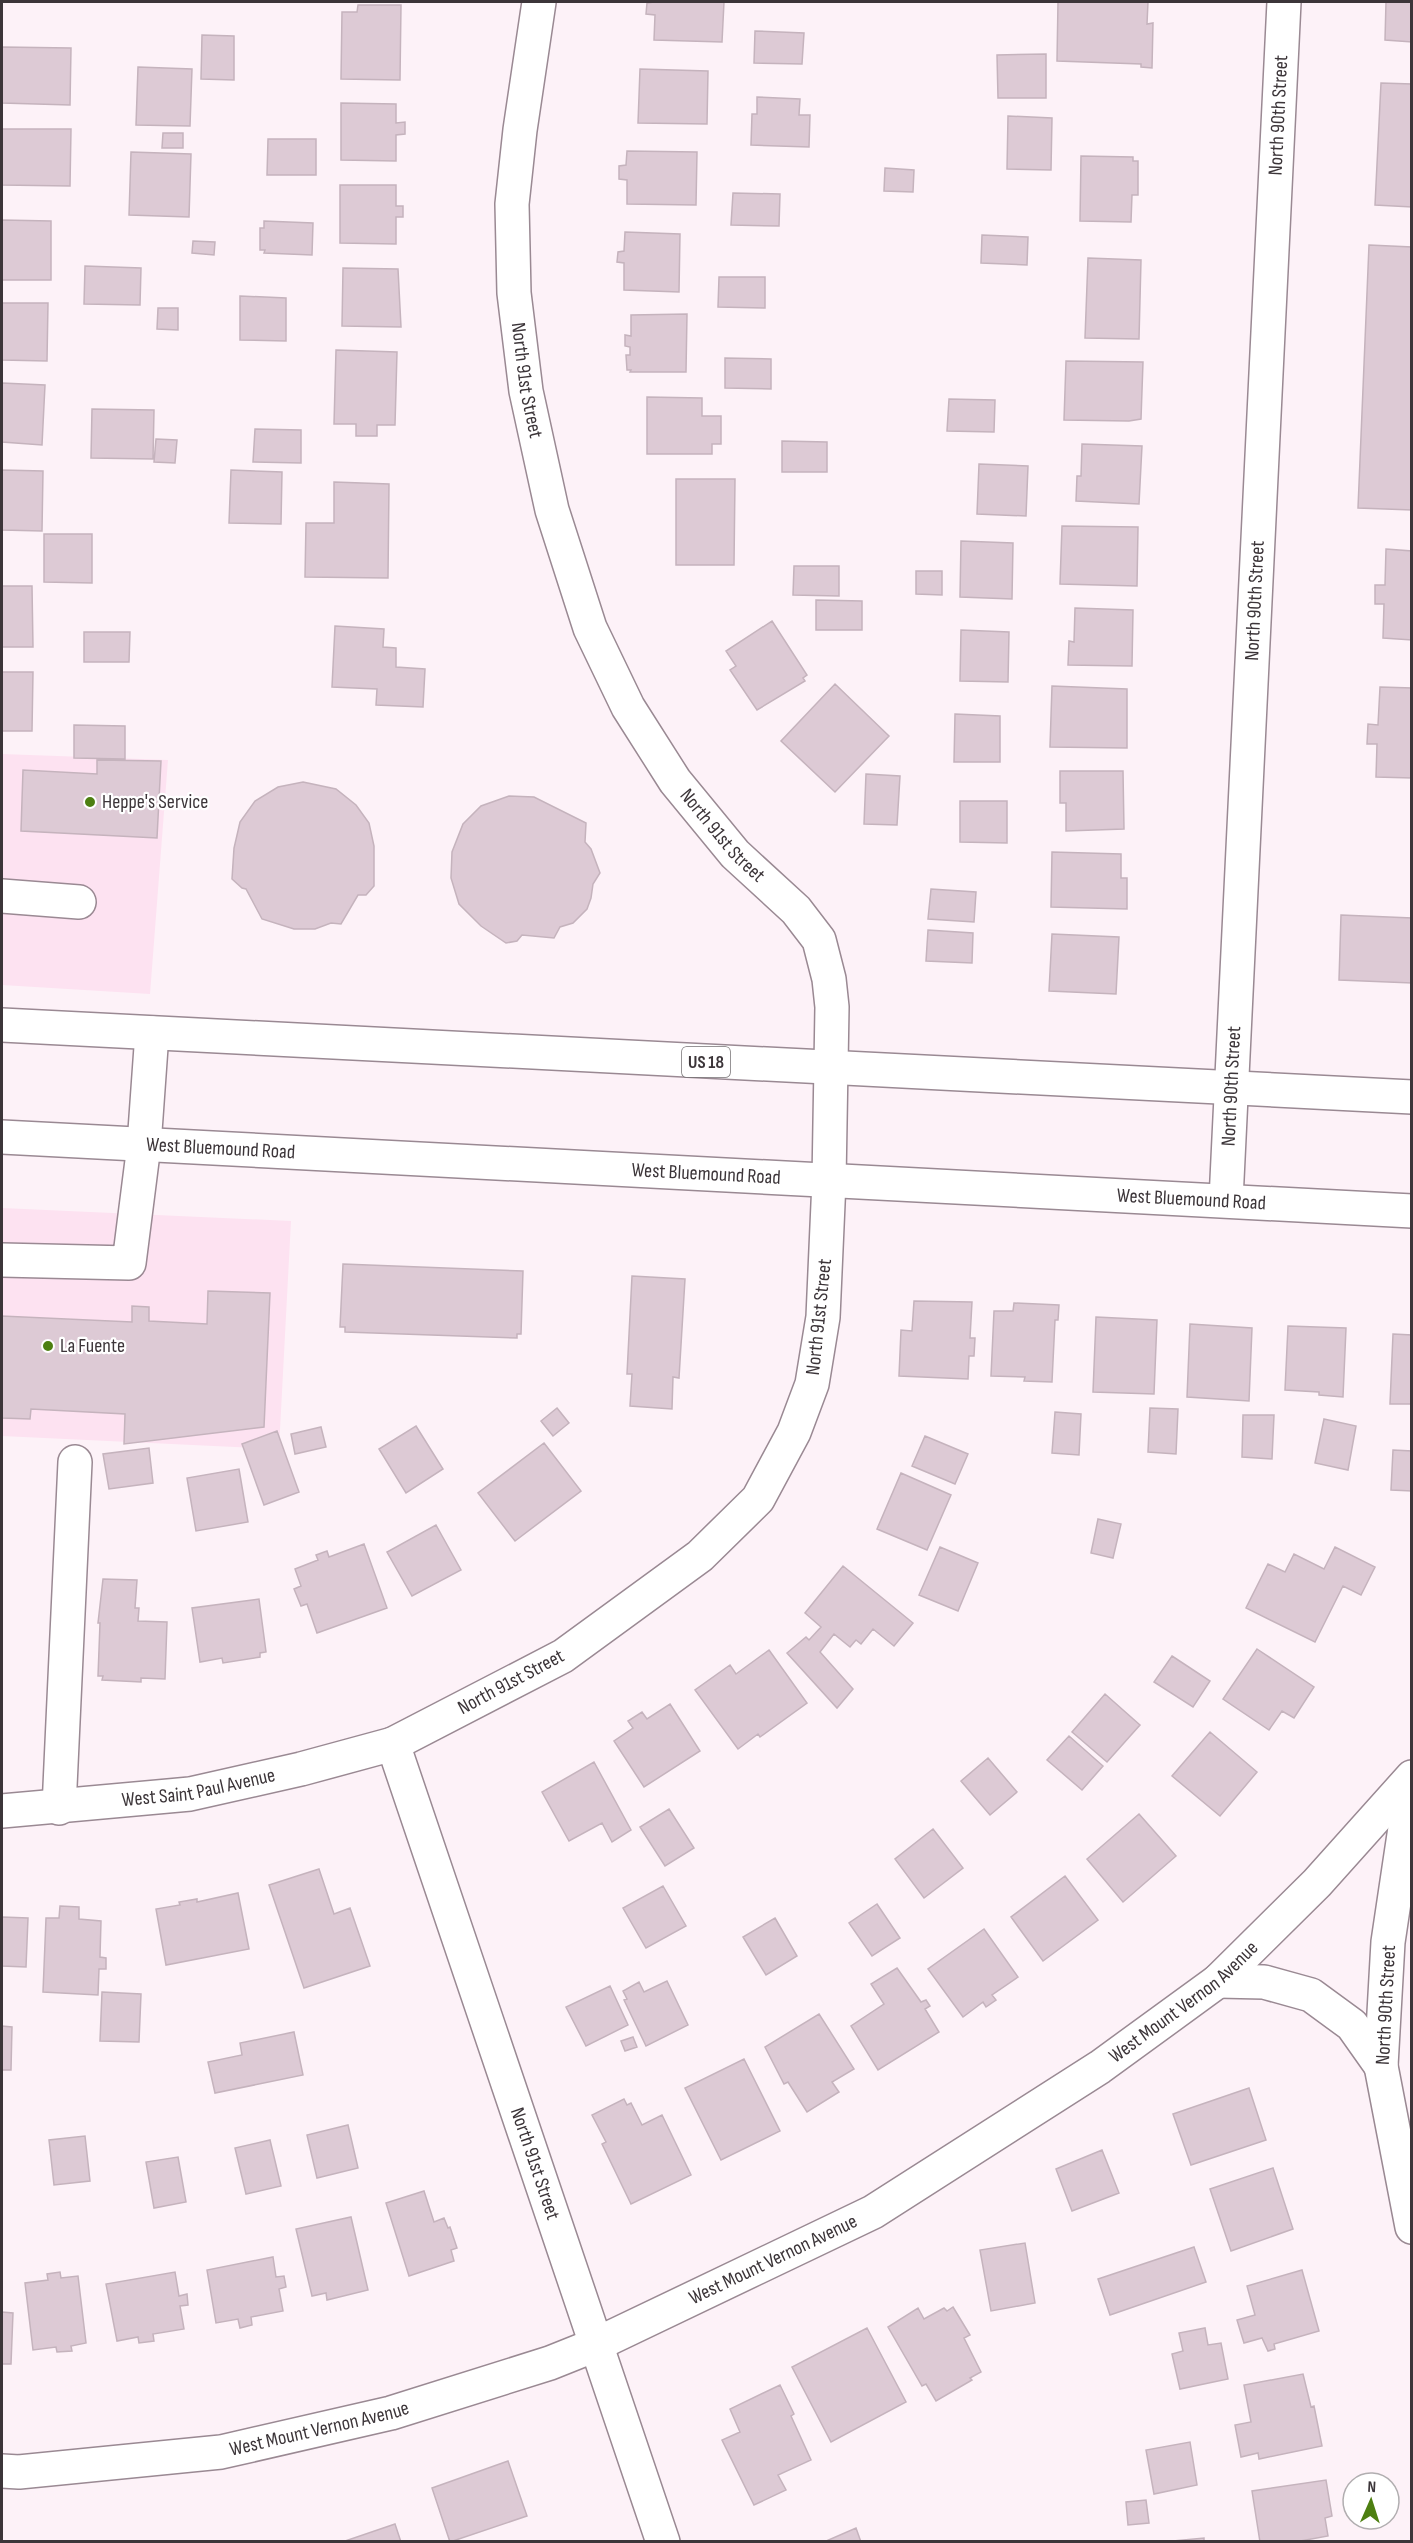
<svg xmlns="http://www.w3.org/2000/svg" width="1413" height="2543" viewBox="0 0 1413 2543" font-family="'Sofia Sans Condensed',sans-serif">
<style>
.built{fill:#fde2f1}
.building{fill:#ddcad5;stroke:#c5b3bd;stroke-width:1.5}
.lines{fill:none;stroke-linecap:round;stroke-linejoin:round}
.minor-casing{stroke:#9a8993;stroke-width:36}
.major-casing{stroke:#9a8993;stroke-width:36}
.minor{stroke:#fff;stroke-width:33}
.major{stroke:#fff;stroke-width:33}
.poi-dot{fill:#4d7f11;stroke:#fff;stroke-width:2}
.labels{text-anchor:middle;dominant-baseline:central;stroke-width:4.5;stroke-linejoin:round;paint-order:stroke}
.shield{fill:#fff;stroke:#767274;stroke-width:1.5}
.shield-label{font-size:18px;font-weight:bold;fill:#3c3539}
.street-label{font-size:20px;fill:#3c3539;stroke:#fff}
.poi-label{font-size:20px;fill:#3c3539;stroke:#fff;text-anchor:start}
</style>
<rect width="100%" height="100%" fill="#fdf2f8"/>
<path class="built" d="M2,754L168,760L150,994L2,985Z
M2,1208L291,1221L279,1449L2,1436Z"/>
<path class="building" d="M654,2H724L722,42L654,40L655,15L646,14L647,3Z
M1058,2H1148L1147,24L1153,23L1152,68L1141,67V64L1057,61Z
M1386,2H1412V42L1385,40Z
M358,5H401L400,80L341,79L342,12H357Z
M755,31L804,33L802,64L754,63Z
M202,35L234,36V80L201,79Z
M2,47L71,48L70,105L2,103Z
M1046,54V98H998L997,55Z
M138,67L192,69L190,126L136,125Z
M640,69L708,71L707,124L638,123Z
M1381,83L1412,84V207L1375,205Z
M757,97L800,99L799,115H810L809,147L751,145L752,114H757Z
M341,103L396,104V123L405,122V134L396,135V161L341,160Z
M1008,116L1052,118L1051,170L1007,169Z
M2,129H71L70,186L2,185Z
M163,133H183V148H162Z
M268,139H316V175H267Z
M627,151L697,152L696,205L627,204V180L619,179V166L626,165Z
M131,152L191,154L189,217L129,215Z
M1081,156L1133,157V161H1138V195H1132L1131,222L1080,221Z
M885,168L914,170L913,192L884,191Z
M340,185H396V206H403V217H396V244L340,243Z
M733,193L780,194L779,226L731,225Z
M2,220L51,221V280H2Z
M264,221L313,223L312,255L264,253L265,250H260V228H264Z
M625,232L680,234L679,292L624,290V263L617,262L618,252L624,251Z
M982,235L1028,237L1027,265L981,263Z
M193,241L215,242L214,255L192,253Z
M1369,245L1412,247V510L1358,508Z
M1088,258L1141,260L1139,339L1085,338Z
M85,266L141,268L140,305L84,304Z
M343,268L398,269L401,327L342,326Z
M719,277H765V308L718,307Z
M240,296L286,298V341L240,340Z
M2,303H48L47,361L2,360Z
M158,308H178V330L157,329Z
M687,314L686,372H630L631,370H627L626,355H630V347L625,346V335L631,336V315Z
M336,350L397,352L395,425H377V436H356V424H334Z
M725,358L771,359V389L725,388Z
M1066,361L1143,362L1141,419L1129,421L1064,420Z
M2,383L45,385L42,445L2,442Z
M647,397L702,398V416H721V444H712V454H647Z
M949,399L995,400L994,432L947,431Z
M92,409L154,410L153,459L91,458Z
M255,429L301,430V463L253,462Z
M156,439L177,440L175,463L154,462Z
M782,441L827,442V472H782Z
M1082,444L1142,446L1139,504L1076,501L1077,476H1081Z
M979,464L1028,466L1026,516L977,514Z
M2,470L43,471L42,531L2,530Z
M231,470L282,472L281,524L229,523Z
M676,479H735L734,565H676Z
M334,482L389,484L388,578L305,577L306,523H334Z
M1062,526L1138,527L1137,586L1060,584Z
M44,534H92V583L44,582Z
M961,541L1013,543L1012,599L960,597Z
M1386,549L1412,551V640L1383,638L1384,604H1375V585H1385Z
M794,566H839V596L793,595Z
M916,571H942V595L916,594Z
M2,586H32L33,647H2Z
M816,600L862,601V630H816Z
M1075,608L1133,610L1132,666L1068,665L1069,641L1074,642Z
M772,621L807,675L803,678L805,681L757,710L730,670L736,666L726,651Z
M335,626L384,629L383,647L396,648V667L425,669L423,707L376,705L377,689L332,687Z
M961,630L1009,632L1008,682L960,681Z
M84,632H130L129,662H84Z
M2,672H33L32,731H2Z
M835,684L889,736L835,792L781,741Z
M1052,686L1127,689V748L1050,747Z
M1380,687L1412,688V778L1376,777L1377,744H1367L1368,724L1378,725Z
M955,714L1000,716V762H954Z
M74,725L125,726V759L74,758Z
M97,760L161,761L157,838L21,831L23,770L97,774Z
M1060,771H1123L1124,829L1066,831V803H1060Z
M866,774L900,776L897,825L864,824Z
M303,782L336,789L356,805L369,823L374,846V886L366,895H358L341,924L331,923L315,929H294L262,919L246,889L242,888L232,879L234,848L240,822L255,801L278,787Z
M509,796L534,797L586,823L585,842L591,849L600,873L593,884L591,898L587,909L573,923L560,927L554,938L522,935L517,941L506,943L481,926L459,904L451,878L452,852L463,824L481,806Z
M960,801H1007V843L960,842Z
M1052,852L1121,854V878H1127V909L1051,907Z
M931,889L976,892L974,922L928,919Z
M1341,915L1412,918V983L1339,980Z
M928,930L973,933L972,963L926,961Z
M1052,934L1119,937L1116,994L1049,991Z
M343,1264L523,1271L521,1334H517V1338L345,1332V1327H340Z
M632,1276L685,1279L679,1378L673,1377L672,1409L630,1406L632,1374H627Z
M208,1291L270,1293L264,1427L124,1444L125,1414L31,1409L30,1419L2,1418V1316L132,1322V1306L149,1307V1321L207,1324Z
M914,1301L972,1302L970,1338H975L974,1356H969L968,1379L899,1376L901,1330L912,1331Z
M1014,1303L1059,1305L1058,1320H1055L1052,1382L1024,1381L1025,1377L991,1376L994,1311H1013Z
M1096,1317L1157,1320L1154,1394L1093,1392Z
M1190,1324L1252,1328L1249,1401L1187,1397Z
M1288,1326L1346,1328L1343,1397L1319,1395V1392L1285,1390Z
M1393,1334L1412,1335V1404H1390Z
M557,1408L569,1423L553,1436L541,1421Z
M1150,1408L1178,1409L1176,1454L1148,1452Z
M1055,1412L1081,1414L1079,1455L1052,1453Z
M1243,1415H1274L1272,1459L1242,1457Z
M1324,1419L1356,1426L1348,1470L1315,1463Z
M416,1426L443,1469L406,1493L379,1449Z
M321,1427L326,1447L295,1454L291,1434Z
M277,1431L299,1492L264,1505L242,1444Z
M925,1436L968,1454L955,1484L912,1466Z
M544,1443L581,1491L515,1541L478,1493Z
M149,1448L153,1483L109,1489L103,1454Z
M1393,1450L1412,1451V1491L1391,1490Z
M239,1469L248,1522L196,1531L187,1478Z
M901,1473L951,1495L927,1550L877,1529Z
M1098,1519L1121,1524L1113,1558L1091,1553Z
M436,1525L461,1570L412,1596L387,1552Z
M364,1544L387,1608L317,1633L307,1604L301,1606L294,1589L301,1586L295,1569L318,1560L316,1555L327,1551L329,1557Z
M940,1547L978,1563L958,1611L919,1595Z
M1335,1547L1375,1567L1361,1595L1343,1586L1315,1642L1246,1608L1268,1564L1285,1572L1294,1554L1324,1569Z
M843,1566L913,1623L894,1646L873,1629L861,1644L856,1640L850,1647L834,1634L820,1652L853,1689L837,1708L787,1653L806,1637L809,1640L821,1627L805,1613Z
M103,1579L137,1580L135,1608H139L138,1621L167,1622L165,1679L141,1678V1682L102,1680L103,1676H98L100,1623H98Z
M259,1599L266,1652L260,1653V1657L223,1663L222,1658L200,1662L192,1608Z
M1257,1649L1314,1687L1294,1718L1282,1711L1269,1730L1223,1699Z
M769,1650L807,1703L760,1737L758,1734L738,1749L695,1690L730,1665L736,1674Z
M1172,1656L1210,1681L1193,1707L1154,1682Z
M1105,1694L1140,1725L1107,1762L1072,1732Z
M670,1704L700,1751L644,1787L614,1741L633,1728L628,1721L642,1712L647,1719Z
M1210,1732L1257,1772L1220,1816L1172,1776Z
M1069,1736L1103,1766L1082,1790L1047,1760Z
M988,1758L1017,1792L990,1815L961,1781Z
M594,1762L631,1830L612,1842L602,1823L569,1841L542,1792Z
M669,1809L694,1848L665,1866L640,1827Z
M1139,1814L1176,1856L1123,1902L1087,1859Z
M933,1829L963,1868L924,1898L895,1859Z
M319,1869L334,1914L350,1908L370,1966L304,1988L269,1885Z
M1065,1876L1098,1920L1043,1961L1011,1917Z
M663,1886L686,1926L646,1948L623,1908Z
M238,1893L249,1949L166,1965L156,1909L180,1905L179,1902L197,1899V1902Z
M877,1904L900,1938L872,1956L849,1923Z
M60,1906L79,1907V1919L101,1921L100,1957L106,1958V1969H99L98,1995L43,1992L46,1918H59Z
M2,1917L28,1918L26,1967L2,1966Z
M775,1918L797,1956L766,1975L743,1937Z
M984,1929L1018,1977L992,1995L996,2000L986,2007L983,2002L963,2017L928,1969Z
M897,1968L921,2002L926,2000L930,2006L925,2009L939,2032L878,2070L851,2026L884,2004L871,1984Z
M667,1981L688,2025L646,2046L624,2000L627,1999L623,1991L639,1982L644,1992Z
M610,1986L628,2025L586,2046L566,2007Z
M102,1992L141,1994L139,2042L100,2041Z
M819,2014L854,2069L832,2082L839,2092L807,2112L788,2082L784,2084L765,2047Z
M2,2026L12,2027L11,2070H2Z
M294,2032L303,2075L215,2093L208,2062L242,2055L240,2043Z
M633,2037L637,2047L625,2051L621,2041Z
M744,2059L780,2131L721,2160L685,2088Z
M1249,2088L1266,2140L1191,2165L1173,2114Z
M624,2099L627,2105L631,2103L642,2125L662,2115L691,2175L631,2204L602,2144L606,2142L592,2115Z
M348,2125L358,2168L317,2178L307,2135Z
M85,2136L90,2181L54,2185L49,2140Z
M270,2140L281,2186L246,2194L235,2148Z
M1102,2150L1119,2193L1072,2211L1056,2169Z
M178,2157L186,2202L154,2208L146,2162Z
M1273,2168L1293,2229L1231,2251L1210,2189Z
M424,2191L434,2222L444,2218L448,2228L450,2227L457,2248L451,2250L454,2261L409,2276L386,2203Z
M351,2217L368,2290L327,2300L326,2293L312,2296L296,2229Z
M1025,2243L1035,2303L991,2311L980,2250Z
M1194,2247L1206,2282L1110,2315L1098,2279Z
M273,2257L276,2277L284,2276L286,2287L279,2289L283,2311L251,2317L252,2325L240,2328L238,2319L216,2323L207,2270Z
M1302,2270L1319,2331L1274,2344L1275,2349L1268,2351L1262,2338L1244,2343L1237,2320L1255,2315L1247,2286Z
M60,2272L61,2278L78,2276L86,2343L71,2346L72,2351L57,2352L56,2347L33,2350L25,2283L48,2280L47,2274Z
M175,2272L179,2296L187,2294L188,2305L180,2306L184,2329L153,2334L154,2341L139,2343L138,2337L117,2341L106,2284Z
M953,2307L970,2335L964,2338L981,2372L970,2378L972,2380L936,2401L926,2384L922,2386L888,2327L918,2308L924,2319L944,2308L947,2311Z
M2,2312L13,2313L11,2364H2Z
M867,2328L906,2402L831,2442L792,2367Z
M1205,2328L1208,2345L1221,2343L1228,2379L1180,2389L1172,2354L1183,2351L1179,2333Z
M1303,2374L1311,2407L1314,2406L1322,2446L1259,2459L1258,2453L1241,2457L1235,2425L1251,2422L1244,2385Z
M780,2385L794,2414L791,2416L811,2460L778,2475L786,2490L754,2505L722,2440L740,2432L730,2409Z
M1190,2442L1197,2485L1154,2494L1146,2450Z
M508,2461L527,2516L450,2542L432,2488Z
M1326,2480L1332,2516L1325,2518L1328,2536L1295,2542H1260L1252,2491Z
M1146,2500L1149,2523L1128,2525L1126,2502Z
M395,2524L401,2542H345V2541Z
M856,2528L861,2542H824Z
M1204,2538V2542H1162Z"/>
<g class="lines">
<g class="minor-casing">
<g id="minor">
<path id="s1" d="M539,2L520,130L512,204L514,293L526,391L552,510L590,628L628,707L675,781L735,854L796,910L819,940L829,979L832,1007L829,1181L823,1317L812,1384L794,1432L758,1499L700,1556L563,1656L393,1744L663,2542"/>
<path d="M2,896L79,902"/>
<path id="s2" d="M1226,1200L1284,2"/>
<path d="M2,1260L129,1263L144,1145L152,1033"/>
<path d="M1412,1781L1388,1942L1381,2066L1412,2227"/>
<path d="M59,1808L75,1462"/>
<path id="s3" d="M2,1811L190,1794L301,1769L393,1744"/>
<path d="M1218,1981L1264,1982L1311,1995L1352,2025L1381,2066"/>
<path id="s4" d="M2,2471L19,2472L221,2452L391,2413L550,2363L595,2345L873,2212L1100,2067L1218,1981L1317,1883L1412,1777"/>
</g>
</g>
<g class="major-casing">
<g id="major">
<path d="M2,1025L1412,1097"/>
<path id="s5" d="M2,1137L1412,1211"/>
</g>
</g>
<use href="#minor" class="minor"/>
<use href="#major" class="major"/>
</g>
<g class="poi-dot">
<circle cx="90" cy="802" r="6"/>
<circle cx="48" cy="1346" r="6"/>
</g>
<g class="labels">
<rect class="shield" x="682" y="1047" width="48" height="30" rx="4.5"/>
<g class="shield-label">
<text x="706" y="1062">US 18</text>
</g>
<g class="street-label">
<text stroke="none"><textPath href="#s2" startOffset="1086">North 90th Street</textPath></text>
<text stroke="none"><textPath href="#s1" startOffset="381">North 91st Street</textPath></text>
<text stroke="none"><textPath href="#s2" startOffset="600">North 90th Street</textPath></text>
<text stroke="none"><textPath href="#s1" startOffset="885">North 91st Street</textPath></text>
<text stroke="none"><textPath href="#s2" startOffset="114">North 90th Street</textPath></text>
<text stroke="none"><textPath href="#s5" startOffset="219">West Bluemound Road</textPath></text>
<text stroke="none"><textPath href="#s5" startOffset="705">West Bluemound Road</textPath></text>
<text stroke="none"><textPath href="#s5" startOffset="1191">West Bluemound Road</textPath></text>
<text transform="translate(819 1317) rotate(-84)">North 91st Street</text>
<text transform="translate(511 1682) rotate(-28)">North 91st Street</text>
<text stroke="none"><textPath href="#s3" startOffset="198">West Saint Paul Avenue</textPath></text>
<text stroke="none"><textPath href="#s4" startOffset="1293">West Mount Vernon Avenue</textPath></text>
<text transform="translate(1386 2005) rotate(-87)">North 90th Street</text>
<text stroke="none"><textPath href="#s1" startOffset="2487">North 91st Street</textPath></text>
<text stroke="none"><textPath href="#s4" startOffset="807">West Mount Vernon Avenue</textPath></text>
<text stroke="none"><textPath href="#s4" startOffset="321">West Mount Vernon Avenue</textPath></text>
</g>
<g class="poi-label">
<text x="102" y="802">Heppe's Service</text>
<text x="60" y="1346">La Fuente</text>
</g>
</g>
<rect width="1413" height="2543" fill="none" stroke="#3c3539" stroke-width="6"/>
<g transform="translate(1371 2501) rotate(3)"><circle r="28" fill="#ffffff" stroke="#b1aeb0" stroke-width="1.5"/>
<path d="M0-4.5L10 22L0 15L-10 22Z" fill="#4d7f11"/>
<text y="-9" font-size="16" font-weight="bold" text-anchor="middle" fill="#3c3539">N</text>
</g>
</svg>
